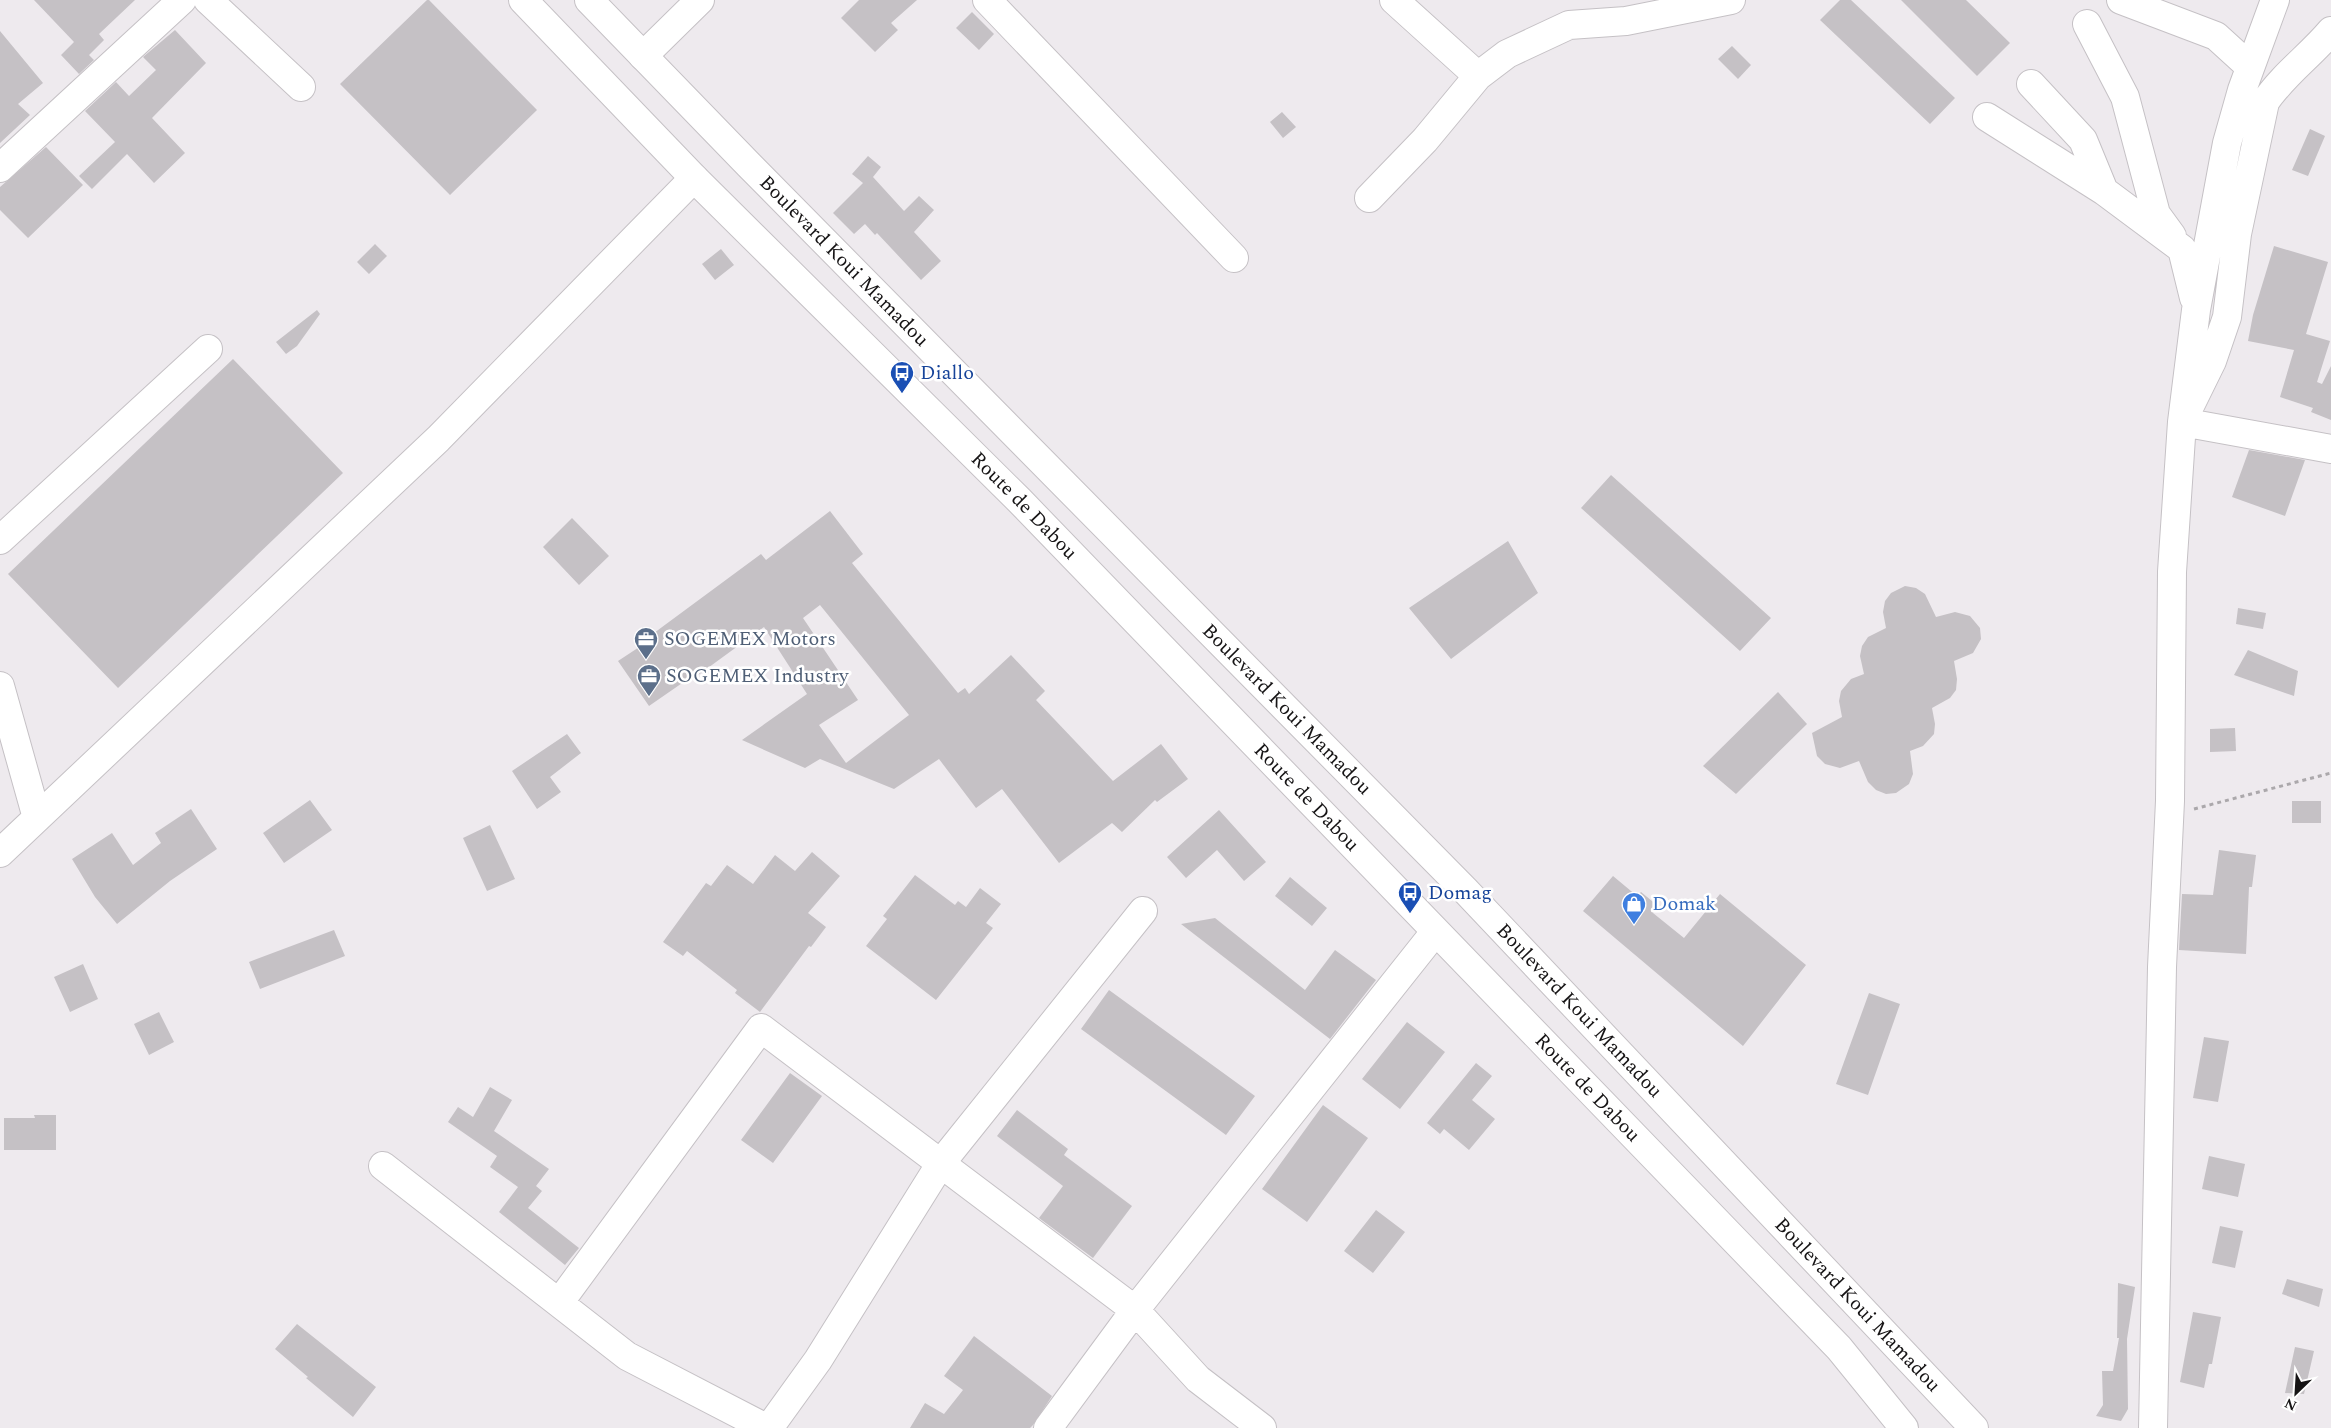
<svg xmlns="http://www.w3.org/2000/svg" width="2331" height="1428" viewBox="0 0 2331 1428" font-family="Spectral,serif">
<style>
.building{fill:#c5c1c5;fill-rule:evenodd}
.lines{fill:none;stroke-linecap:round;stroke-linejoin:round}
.minor-casing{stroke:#c5c1c5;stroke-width:30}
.major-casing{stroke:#c5c1c5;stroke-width:30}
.path{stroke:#aba8ab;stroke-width:3;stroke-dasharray:4 4;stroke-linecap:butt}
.minor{stroke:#fff;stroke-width:28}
.major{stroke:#fff;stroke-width:28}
.labels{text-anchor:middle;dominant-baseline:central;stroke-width:5;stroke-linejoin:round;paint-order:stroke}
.street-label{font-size:20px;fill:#161415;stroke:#fff}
.transit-label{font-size:20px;fill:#164399;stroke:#fff;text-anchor:start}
.service-label{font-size:20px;fill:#4e5e75;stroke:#fff;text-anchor:start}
.shop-label{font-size:20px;fill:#366cbe;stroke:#fff;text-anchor:start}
</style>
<rect width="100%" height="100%" fill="#eeeaee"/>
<path class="building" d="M34,0H135L99,34L104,40L89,55L94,60L79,74L61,55L74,42Z
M427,0H429L537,110L450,195L340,84Z
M859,0H917L891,23L898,30L875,52L841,18Z
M1840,0H1851L1955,98L1930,124L1820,20Z
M1901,0H1966L2010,43L1977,76Z
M972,12L994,34L979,50L956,28Z
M175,30L206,63L152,118L185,153L154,183L127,154L92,189L79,176L115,142L85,111L116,82L129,96L156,70L143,57Z
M0,31L43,83L18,104L30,115L0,143Z
M1732,46L1751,65L1738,79L1718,59Z
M1282,112L1296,127L1283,138L1270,122Z
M2310,129L2325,136L2308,176L2292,170Z
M46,147L83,185L28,238L0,210V187Z
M868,156L881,167L873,177L904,211L919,196L934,210L914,232L941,261L921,280L877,233L875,235L865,224L854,234L833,213L863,183L852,174Z
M375,244L387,256L369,274L357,262Z
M2274,246L2328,262L2306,334L2330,341L2317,382L2322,384L2331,366V420L2311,412L2313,408L2280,397L2294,350L2248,341L2253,315Z
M721,249L734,265L715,280L702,264Z
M317,310L320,314L297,346L286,354L276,342Z
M233,359L343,473L118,688L8,574Z
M2249,450L2305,460L2285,516L2232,497Z
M1611,475L1771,618L1740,651L1581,508Z
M830,511L863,554L852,563L958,693L965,688L969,694L1011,655L1045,691L1036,700L1113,781L1161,744L1188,779L1157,802L1155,800L1122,832L1112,823L1059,863L1002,789L976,808L939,759L894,789L820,759L805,768L742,740L807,694L764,627L690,681L688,679L649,706L618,661L656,636L654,633L761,554L766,560ZM820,605L909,715L846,763L819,725L858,700L803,618Z
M572,518L609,556L579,585L543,547Z
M1508,541L1538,593L1451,659L1409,608Z
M1905,586L1916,588L1925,594L1936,617L1955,612L1970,616L1980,628L1981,639L1973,653L1954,661L1957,679L1956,690L1950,698L1932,708L1935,724L1934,734L1923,746L1910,751L1913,774L1909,784L1896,793L1886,794L1876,790L1868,782L1859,761L1840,768L1825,764L1817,756L1812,733L1842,717L1839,701L1841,691L1851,679L1864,674L1860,656L1862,646L1868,637L1886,628L1883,612L1885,601L1891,593Z
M2238,608L2266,613L2263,629L2236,624Z
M2248,650L2298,671L2294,696L2234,675Z
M1778,692L1807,724L1736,794L1703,766Z
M2235,728L2236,751L2210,752V729Z
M567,734L581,753L550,777L561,792L537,809L512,771Z
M310,800L332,830L284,863L263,833Z
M2292,801H2321V823H2292Z
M191,809L217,849L170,881L117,924L95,897L72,859L112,833L133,865L161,843L155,833Z
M1219,810L1266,862L1244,881L1217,850L1186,878L1167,857Z
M490,825L515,879L487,891L463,838Z
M2219,850L2256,855L2252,887H2249L2246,954L2179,950L2182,894L2213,895Z
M812,852L840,876L808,913L826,927L811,947L809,946L760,1012L735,993L737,990L687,951L683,956L663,942L706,883L711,886L727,865L753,884L775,855L795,871Z
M915,875L955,905L958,901L966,907L980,888L1001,904L986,923L993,928L936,1000L866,946L887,919L883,916Z
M1613,876L1637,896L1641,892L1658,906L1653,913L1684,938L1720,894L1806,965L1743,1046L1583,911Z
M1290,877L1327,908L1312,926L1275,896Z
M1215,918L1305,990L1335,950L1376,980L1330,1039L1181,924Z
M334,930L345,956L260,989L249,962Z
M83,964L98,999L70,1012L54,977Z
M1109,990L1255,1096L1226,1135L1081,1029Z
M1869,993L1900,1004L1868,1095L1836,1084Z
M159,1012L174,1042L149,1055L134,1024Z
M1407,1022L1445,1052L1400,1109L1362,1079Z
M2204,1037L2229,1041L2218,1102L2193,1098Z
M1476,1063L1492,1076L1472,1100L1495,1119L1469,1150L1444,1129L1440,1134L1427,1123Z
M790,1073L822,1096L773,1163L741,1140Z
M490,1087L512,1100L494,1131L549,1169L536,1186L542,1191L528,1208L579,1248L565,1265L499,1212L518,1187L490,1167L497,1156L448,1122L458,1107L473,1117Z
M1323,1105L1368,1138L1307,1222L1262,1189Z
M1017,1110L1068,1149L1064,1155L1132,1206L1093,1258L1039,1218L1063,1186L997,1136Z
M34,1115H56V1150H4V1118H35Z
M2209,1156L2245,1164L2238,1197L2202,1189Z
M1376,1210L1405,1232L1373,1273L1344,1251Z
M2220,1226L2243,1231L2235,1268L2212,1263Z
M2287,1279L2323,1289L2319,1307L2282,1294Z
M2118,1283L2135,1287L2127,1339L2128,1409L2121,1421L2096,1416L2103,1405L2102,1371H2113L2119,1338H2117Z
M2193,1312L2221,1317L2212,1364H2209L2204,1388L2180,1382Z
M297,1324L376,1387L353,1417L306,1378L308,1377L275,1349Z
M974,1336L1052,1396L1033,1425L1030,1428H910L925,1403L944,1414L963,1390L944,1376Z
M2295,1347L2314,1351L2304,1394L2285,1393Z"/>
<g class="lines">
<g class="minor-casing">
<path id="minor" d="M208,0L301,87
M987,0L1234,258
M1394,0L1478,76L1507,54L1569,25L1626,21L1731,0
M2121,0L2216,36L2250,67
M2087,24L2125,97L2156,214L2172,236
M2331,31C2310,56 2283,75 2265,102L2237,234L2227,317L2212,361L2182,422L2331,449
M643,56L700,0
M2031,84L2083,140L2104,191
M1987,117L2104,191L2182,249L2194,298
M0,168L182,0
M1369,198L1425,140L1478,76
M0,540L208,349
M0,686L37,818
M0,853L438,439L694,178
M383,1166L627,1356L766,1428
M559,1303L761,1028L1135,1310L1198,1379L1262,1428
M769,1428L818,1360L941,1163L1143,911
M1048,1428L1135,1310L1435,932
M2153,1428L2162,967L2170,801L2172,572L2182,422L2196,310L2227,143L2242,90L2275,0"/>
</g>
<g class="major-casing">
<g id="major">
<path id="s1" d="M523,0L694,178L1019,500L1839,1348L1904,1428"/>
<path id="s2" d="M589,0L749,165L1465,890L1974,1428"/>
</g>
</g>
<path class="path" d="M2194,809L2331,773"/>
<use href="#minor" class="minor"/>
<use href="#major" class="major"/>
</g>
<defs>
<g id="bus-pin" transform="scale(1.25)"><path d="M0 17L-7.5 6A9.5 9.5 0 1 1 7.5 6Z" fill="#1a4fb4" stroke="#fff"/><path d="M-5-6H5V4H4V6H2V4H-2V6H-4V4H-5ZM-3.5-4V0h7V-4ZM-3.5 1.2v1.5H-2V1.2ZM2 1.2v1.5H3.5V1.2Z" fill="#fff"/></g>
<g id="office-pin" transform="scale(1.25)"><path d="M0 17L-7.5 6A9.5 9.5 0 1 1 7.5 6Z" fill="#5c6f8a" stroke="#fff"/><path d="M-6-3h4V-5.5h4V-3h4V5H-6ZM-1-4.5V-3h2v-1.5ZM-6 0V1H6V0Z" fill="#fff"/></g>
<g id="shop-pin" transform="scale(1.25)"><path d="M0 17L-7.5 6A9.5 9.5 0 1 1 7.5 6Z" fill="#3f7fe0" stroke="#fff"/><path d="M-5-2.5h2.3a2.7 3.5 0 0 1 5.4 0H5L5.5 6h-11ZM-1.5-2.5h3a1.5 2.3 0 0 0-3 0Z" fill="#fff"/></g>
</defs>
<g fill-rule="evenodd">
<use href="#bus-pin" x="902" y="373"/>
<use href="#office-pin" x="646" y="639"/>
<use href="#office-pin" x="649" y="676"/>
<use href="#bus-pin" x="1410" y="893"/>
<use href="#shop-pin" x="1634" y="904"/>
</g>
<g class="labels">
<g class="street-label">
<text stroke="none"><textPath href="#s2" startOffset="365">Boulevard Koui Mamadou</textPath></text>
<text stroke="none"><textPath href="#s1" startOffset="712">Route de Dabou</textPath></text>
<text stroke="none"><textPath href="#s2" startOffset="995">Boulevard Koui Mamadou</textPath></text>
<text stroke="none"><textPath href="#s1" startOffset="1118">Route de Dabou</textPath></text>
<text stroke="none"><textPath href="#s2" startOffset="1415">Boulevard Koui Mamadou</textPath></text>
<text stroke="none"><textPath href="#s1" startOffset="1522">Route de Dabou</textPath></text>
<text stroke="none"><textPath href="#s2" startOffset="1820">Boulevard Koui Mamadou</textPath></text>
</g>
<g class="transit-label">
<text x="920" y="373">Diallo</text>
<text x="1428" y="893">Domag</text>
</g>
<g class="service-label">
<text x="664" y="639">SOGEMEX Motors</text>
<text x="666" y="676">SOGEMEX Industry</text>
</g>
<g class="shop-label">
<text x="1652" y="904">Domak</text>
</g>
</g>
<g transform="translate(2296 1393) rotate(205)" stroke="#ffffff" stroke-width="4" paint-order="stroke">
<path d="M0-4L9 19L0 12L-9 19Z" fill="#161415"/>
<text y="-8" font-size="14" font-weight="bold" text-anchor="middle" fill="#161415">N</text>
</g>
</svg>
